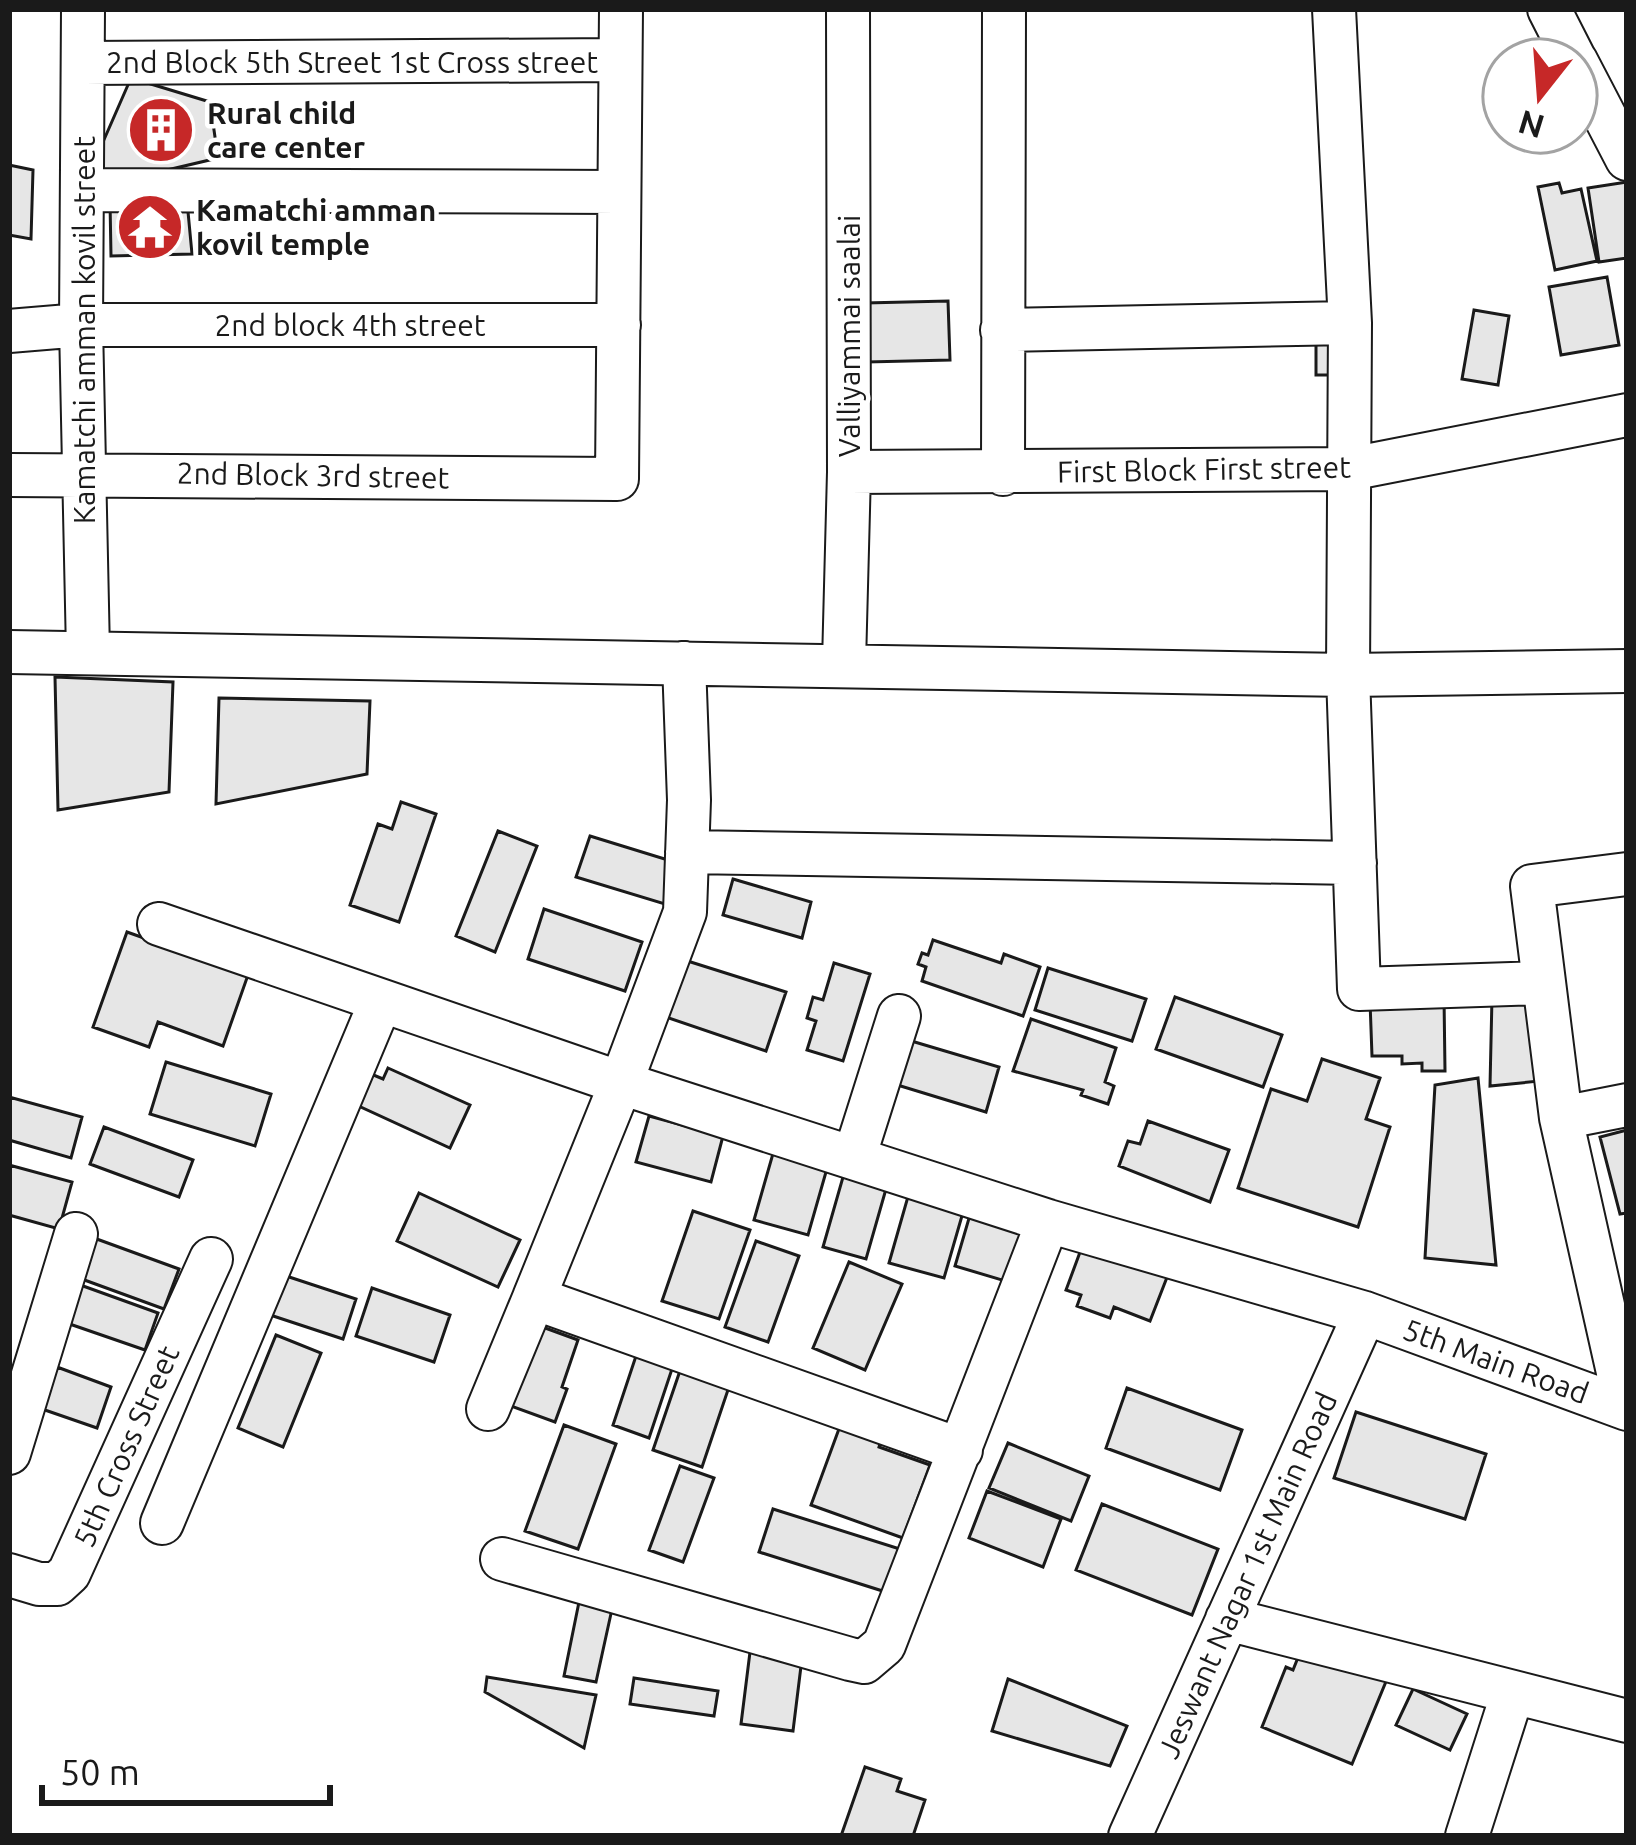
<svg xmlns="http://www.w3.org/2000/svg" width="1636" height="1845" viewBox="0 0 1636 1845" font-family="Ubuntu,sans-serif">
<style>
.building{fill:#e6e6e6;stroke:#1a1a1a;stroke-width:3}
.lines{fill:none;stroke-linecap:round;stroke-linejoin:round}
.minor-casing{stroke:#1a1a1a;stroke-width:46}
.minor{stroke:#fff;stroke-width:42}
.labels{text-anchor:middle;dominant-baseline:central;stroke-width:9;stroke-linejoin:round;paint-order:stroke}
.street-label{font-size:30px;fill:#1a1a1a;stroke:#fff}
.poi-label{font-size:30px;font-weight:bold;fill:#1a1a1a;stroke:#fff;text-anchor:start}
</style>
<rect width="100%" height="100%" fill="#fff"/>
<path class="building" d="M131,78L210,102L218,158L82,190Z
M9,165L33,170L31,239L9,235Z
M1627,182V258L1599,262L1588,188Z
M1559,183L1562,193L1581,189L1597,261L1555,270L1538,187Z
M110,201H187L192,254L111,256Z
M1607,277L1619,345L1561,355L1549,287Z
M948,301L950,360L867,362L865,303Z
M1474,310L1509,316L1498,385L1462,379Z
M1341,337L1342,375H1316V338Z
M55,677L173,682L169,792L58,810Z
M219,698L370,701L367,774L216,804Z
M401,802L436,814L399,922L350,905L378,824L392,829Z
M498,831L537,846L495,952L456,936Z
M590,836L681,864L668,905L576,877Z
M733,879L811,902L802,938L723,915Z
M544,909L642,942L625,991L528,959Z
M127,932L248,975L223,1046L158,1022L149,1047L93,1027Z
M933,940L1001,963L1004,954L1040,967L1023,1016L922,981L926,967L918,964L922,953L928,955Z
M678,958L786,992L766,1051L660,1015Z
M834,963L870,974L843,1061L807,1050L816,1021L807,1018L813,997L823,1000Z
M1048,968L1146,999L1132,1041L1035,1010Z
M1533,993L1540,1081L1490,1086L1492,997Z
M1175,997L1282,1035L1263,1087L1156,1049Z
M1444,997L1445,1071H1422V1063L1402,1064V1056H1372L1370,1001Z
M1031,1019L1116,1048L1105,1082L1114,1086L1108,1104L1081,1095L1083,1090L1013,1071Z
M908,1040L999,1067L986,1112L894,1084Z
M1322,1059L1380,1078L1366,1119L1390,1127L1358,1227L1238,1188L1271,1089L1307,1101Z
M166,1062L271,1094L255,1146L150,1114Z
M388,1068L470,1105L450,1148L350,1102L364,1071L383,1079Z
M1478,1078L1496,1265L1425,1258L1435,1085Z
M9,1097L82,1117L71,1158L9,1140Z
M649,1116L723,1136L711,1182L636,1162Z
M1148,1121L1229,1150L1210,1202L1119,1166L1128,1141L1140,1144Z
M104,1127L193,1160L179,1197L90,1164Z
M1627,1130V1213L1620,1214L1600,1137Z
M776,1143L830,1158L808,1235L754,1220Z
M9,1165L72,1182L59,1229L9,1215Z
M845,1170L888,1182L866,1259L823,1247Z
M911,1186L966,1202L944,1278L889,1263Z
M419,1193L520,1240L498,1287L397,1241Z
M972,1208L1036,1226L1019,1285L955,1266Z
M693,1211L750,1230L719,1319L662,1301Z
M83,1234L179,1269L164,1309L68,1274Z
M1086,1236L1171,1267L1150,1321L1114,1307L1110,1318L1077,1306L1081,1295L1066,1290Z
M756,1241L799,1256L768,1342L725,1327Z
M849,1262L902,1284L865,1370L813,1348Z
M274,1272L356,1299L343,1339L261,1312Z
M72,1282L158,1313L145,1350L58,1320Z
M372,1288L450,1315L434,1362L356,1336Z
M537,1325L578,1340L562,1387L567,1389L555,1422L508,1405Z
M276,1335L321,1353L283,1447L238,1428Z
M640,1344L676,1357L649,1438L613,1425Z
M684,1359L733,1375L702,1467L653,1450Z
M57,1367L111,1387L97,1428L42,1409Z
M1127,1388L1242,1430L1220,1490L1106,1448Z
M1356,1412L1486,1454L1465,1519L1334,1478Z
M843,1418L883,1433L879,1447L930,1465L903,1538L811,1505Z
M564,1425L616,1444L578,1549L525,1531Z
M1008,1443L1089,1476L1071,1521L989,1488Z
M680,1466L714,1478L683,1562L649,1550Z
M987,1491L1061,1519L1043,1567L969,1538Z
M1102,1504L1218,1549L1192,1615L1076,1570Z
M773,1509L903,1550L889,1593L759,1552Z
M579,1602L612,1609L596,1682L564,1676Z
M1303,1645L1387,1679L1352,1764L1262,1727L1286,1667L1293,1670Z
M750,1652L802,1658L793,1731L741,1724Z
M487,1677L596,1695L584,1748L485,1692Z
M634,1678L718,1691L714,1716L630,1704Z
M1008,1679L1127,1726L1110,1766L992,1731Z
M1413,1689L1467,1714L1450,1750L1396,1725Z
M865,1767L901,1779L897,1791L925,1800L913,1836H841Z"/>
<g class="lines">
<g class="minor-casing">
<path id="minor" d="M83,9L81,325L88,652
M1334,9L1350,323L1348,675L1359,989L1544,983
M1549,9L1575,60
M1576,61L1627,159
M83,63L620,60
M82,190L618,192
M1002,330L1350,323
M9,331L81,325H619
M849,472L1350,469L1627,415
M1003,474L1004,9
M9,475L617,479L621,9
M9,652L1348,675L1627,671
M684,663L689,800L685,912L621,1083L534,1298L961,1450
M844,663L849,472L848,9
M687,852L1355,863
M159,924L621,1083L1048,1221L1365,1313L1627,1409
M1561,1118L1627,1105
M854,1158L899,1016
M1626,1408L1561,1118L1532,886L1627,874
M488,1409L534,1298
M9,1453L76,1234
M162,1523L381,1001
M502,1559L850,1659L864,1662L884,1645L1048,1221
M9,1575L39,1584H57L69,1573L211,1259
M1227,1619L1627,1721
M1130,1836L1365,1313
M1467,1836L1513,1692"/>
</g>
<use href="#minor" class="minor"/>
</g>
<defs>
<g id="building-disc" transform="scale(3.45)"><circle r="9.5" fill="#c62828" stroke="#fff"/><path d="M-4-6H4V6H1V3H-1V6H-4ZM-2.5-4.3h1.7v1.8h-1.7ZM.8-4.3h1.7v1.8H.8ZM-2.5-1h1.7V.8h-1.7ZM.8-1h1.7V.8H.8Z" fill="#fff"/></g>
<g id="temple-disc" transform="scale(3.45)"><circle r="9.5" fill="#c62828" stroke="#fff"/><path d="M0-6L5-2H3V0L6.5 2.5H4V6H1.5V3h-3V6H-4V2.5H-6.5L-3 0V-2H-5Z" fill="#fff"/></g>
</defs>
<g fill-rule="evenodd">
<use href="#building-disc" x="161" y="130"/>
<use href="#temple-disc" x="150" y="227"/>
</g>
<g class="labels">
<g class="street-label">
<text x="352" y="62">2nd Block 5th Street 1st Cross street</text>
<text x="350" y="325">2nd block 4th street</text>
<text transform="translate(84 330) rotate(-90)">Kamatchi amman kovil street</text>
<text transform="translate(849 336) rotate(-90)">Valliyammai saalai</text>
<text transform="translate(1204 469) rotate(-1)">First Block First street</text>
<text transform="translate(313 475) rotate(1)">2nd Block 3rd street</text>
<text transform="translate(1496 1361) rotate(20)">5th Main Road</text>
<text transform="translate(126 1446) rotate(-66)">5th Cross Street</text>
<text transform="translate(1247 1575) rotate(-66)">Jeswant Nagar 1st Main Road</text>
</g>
<g class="poi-label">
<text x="207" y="113">Rural child<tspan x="207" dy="34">care center</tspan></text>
<text x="196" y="210">Kamatchi amman<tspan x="196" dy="34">kovil temple</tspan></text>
</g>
</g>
<rect width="1636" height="1845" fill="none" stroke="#1a1a1a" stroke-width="24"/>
<g transform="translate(1540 96) rotate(197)"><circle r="57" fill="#ffffff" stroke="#a3a3a3" stroke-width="3"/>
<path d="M0-9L21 45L0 30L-21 45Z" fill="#c62828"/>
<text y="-18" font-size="33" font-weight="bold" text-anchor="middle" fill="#1a1a1a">N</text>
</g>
<path d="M42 1785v18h288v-18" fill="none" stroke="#1a1a1a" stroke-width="6"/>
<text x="60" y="1785" font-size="36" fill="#1a1a1a" stroke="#ffffff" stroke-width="9" paint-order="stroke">50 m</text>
</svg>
